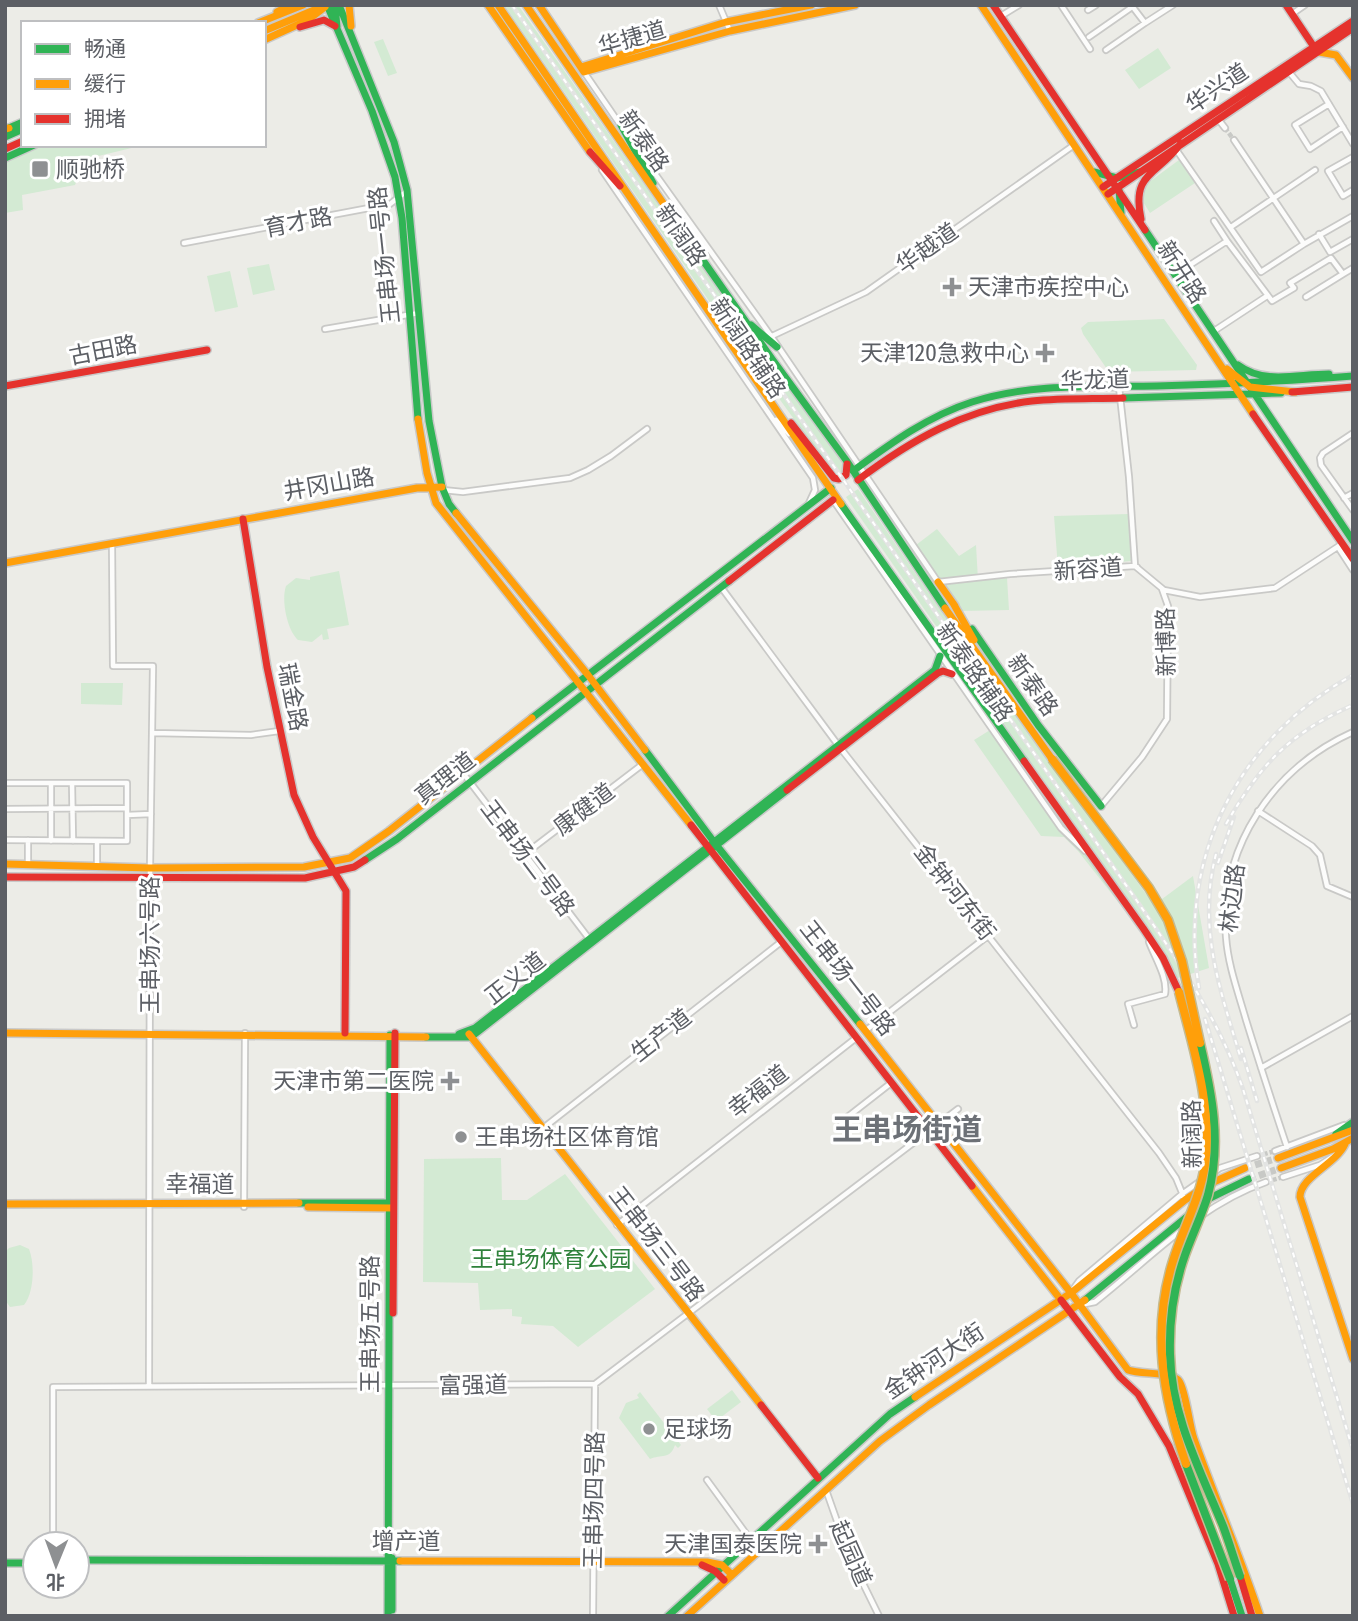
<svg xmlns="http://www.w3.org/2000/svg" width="1358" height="1621" viewBox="0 0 1358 1621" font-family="'Fira Sans Condensed','Noto Sans SC',sans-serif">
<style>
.green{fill:#d3ead3}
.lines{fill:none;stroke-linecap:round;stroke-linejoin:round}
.street-tunnel{stroke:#c8c9c6;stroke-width:4.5;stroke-dasharray:4.5 2;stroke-linecap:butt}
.primary-tunnel{stroke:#c8c9c6;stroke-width:7;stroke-dasharray:7 3.5;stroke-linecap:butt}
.street-casing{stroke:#c9c9c7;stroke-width:8}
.fast-casing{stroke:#c9c9c9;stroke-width:10}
.slow-casing{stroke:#c9c9c9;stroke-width:10}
.jam-casing{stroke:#c9c9c9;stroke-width:10}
.street{stroke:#fcfcfb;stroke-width:4.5}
.fast{stroke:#30b455;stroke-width:7}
.slow{stroke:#ff9f0a;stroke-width:7}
.jam{stroke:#e5322d;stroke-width:7}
.rail-casing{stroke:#e3e4e3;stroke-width:4.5}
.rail{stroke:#fff;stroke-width:2;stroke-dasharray:5;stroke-linecap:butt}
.fast-bridge-casing{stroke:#c4bb93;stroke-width:11;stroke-linecap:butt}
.slow-bridge-casing{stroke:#c4bb93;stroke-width:11;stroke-linecap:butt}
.fast-bridge{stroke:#30b455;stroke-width:8}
.slow-bridge{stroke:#ff9f0a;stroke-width:8}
.poi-dot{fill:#8e9092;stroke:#fff;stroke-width:2.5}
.labels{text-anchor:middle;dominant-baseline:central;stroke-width:6;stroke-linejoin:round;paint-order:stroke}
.street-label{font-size:23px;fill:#5c5f65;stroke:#fff}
.poi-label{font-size:23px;fill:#5c5f65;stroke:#fff;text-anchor:start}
.park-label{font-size:23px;fill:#2f823b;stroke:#fff}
.district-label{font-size:30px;font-weight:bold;fill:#6d7177;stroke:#fff}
</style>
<rect width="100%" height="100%" fill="#ecece7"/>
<path class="green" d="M504,5H518L760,349L844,462L845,471L839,476L832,472L716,311Z
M383,39L397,73L388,76L374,42Z
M1158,48L1171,68L1139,89L1125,70Z
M44,145H144L86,159L75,185L22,195L23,210L5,213V161Z
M1179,160L1195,183L1150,213L1142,200L1145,185Z
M269,264L275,290L253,295L247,268Z
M230,271L238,307L215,312L207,276Z
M1164,319L1197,365L1196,370L1109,372L1083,334L1081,328L1088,322Z
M858,489L948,621L1154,905L1193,876L1209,968L1178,978L1078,851L1064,837L1041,836L974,740L1003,722L846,497Z
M1129,514L1131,561L1058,568L1054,516Z
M937,529L959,556L976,545L978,580L1007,578L1009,610L962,611L916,545Z
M339,571L349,625L327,629L329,639L323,640L322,634L312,642L298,640C287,630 281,600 286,586L296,578L310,580V577Z
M81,683H123L122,705L81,704Z
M501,1158L502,1200H527L565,1174L655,1289L578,1347L553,1326L521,1324L522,1317L512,1316V1309L480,1310L478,1283L423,1282L424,1159Z
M20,1245L29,1249C35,1264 34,1293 24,1305L10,1307L5,1300V1252L9,1248Z
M732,1390L741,1402L716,1421L707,1409Z
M640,1392L681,1445L678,1448L675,1445C670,1460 661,1454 650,1459L619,1418L626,1403L639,1398L637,1395Z"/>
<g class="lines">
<path class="street-tunnel" d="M1225,128L1234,140
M1257,1156L1275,1151
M1266,1182L1283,1177"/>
<path class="primary-tunnel" d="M1245,1168L1278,1158
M1249,1179L1281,1168"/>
<g class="street-casing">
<path id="street" d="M719,5L730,31
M1061,5L1090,49
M1132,6L1145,23L1173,5
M1088,10L1096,5
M1292,14L1305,5
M1001,16L1019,5
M1089,37L1135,5
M1106,50L1145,23
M584,72L621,126
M1289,72L1299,84L1311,86L1321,91L1353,144
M1329,104L1295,125L1310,149L1343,127
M1218,119L1225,128
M1234,140L1304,244L1353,216
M636,147L771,336L938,582L1010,574L1135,566L1164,590L1200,597L1275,588L1342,544
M1175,148L1261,272L1304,244
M1353,157L1328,171L1343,196L1353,190
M602,170L813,478L815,490L809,503
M1214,221L1227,241
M1231,227L1315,170
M1319,234L1330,252L1353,239
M184,243L385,205L390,204L407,191
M1176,274L1227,241L1272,301L1294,288L1290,283L1331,258L1343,274L1353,268
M1306,297L1343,274
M325,329L419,313
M1214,331L1267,296
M772,336L866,292L1074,145
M1119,387L1129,477L1135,566L1137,567
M776,420L789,434
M1353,433L1323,453L1320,458L1321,465L1353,510
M443,490L463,492L570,478L588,470L611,456L647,429
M1344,498L1353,493
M833,500L1061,828L1085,851
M112,543L113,666H153L150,868L149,1386
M1338,547L1353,570
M721,587L838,745L1159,1153L1176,1178L1185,1200
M152,733L251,735L279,731
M463,773L590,940
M5,783H127V841L5,840
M72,783L73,841
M1101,806L1142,757L1167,719L1168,606L1162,589
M5,809L127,808
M1258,811L1312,846L1320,855L1327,886L1353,897
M127,815L151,814
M28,840V865
M51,841V783
M525,854L643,764
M97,866V841
M1134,1025L1128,1004L1165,994C1168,978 1155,958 1149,942
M865,1031L989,935
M1261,1068L1353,1016
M841,1122L891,1083
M542,1129L781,942
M1287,1147C1273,1105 1259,1062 1246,1020C1238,992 1228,965 1226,937C1219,847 1273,768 1353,732
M1275,1151L1344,1125
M1213,1173L1220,1168L1257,1156
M1283,1177L1320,1165L1337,1154
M244,1207L245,1033
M617,1225L856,1038
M1071,1292L1079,1281L1182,1194L1199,1182
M1080,1305L1095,1302C1150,1259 1199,1205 1266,1182
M707,1480L750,1539
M826,1490L849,1555L879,1616
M53,1544V1387L595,1384L958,1109
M593,1616L595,1384"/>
</g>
<g class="fast-casing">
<path id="fast" d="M327,5L372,111L395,177L402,218L418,419
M335,5L337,27
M339,5L394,142L407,190L429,421L442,487L449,504L456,513
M621,125L653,183
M9,128L23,122
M5,137L23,129
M5,158L34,145
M1094,172L1117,178L1140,172
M1119,190L1121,213
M679,226L772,359L846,460L945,608
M1145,230L1353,541
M751,325L777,347
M1238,365C1265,385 1297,374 1329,374
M1123,398L1281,393
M853,471C890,444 928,416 972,402C1031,383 1095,387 1157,386C1222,384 1288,381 1353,376
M841,504L1024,761
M972,629L1038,725L1101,806
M532,718L831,488
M645,750L717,846L860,1024
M365,860L397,839L729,581
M459,1034L475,1028L935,670L940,656
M426,1037H471L787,790
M1336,1134L1353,1122
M299,1203H392
M1085,1300L1210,1198L1249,1179
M392,1558V1610
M77,1560L400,1561
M5,1563H35
M1230,1579L1242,1616
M388,1616L390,1035
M668,1616L890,1414L915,1397"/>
</g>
<g class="slow-casing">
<path id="slow" d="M349,5L351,26
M488,5L590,152
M498,5L841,504
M526,5L679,226
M539,5L584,72L730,31L855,5
M981,5L1253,414
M277,12L291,5
M258,23L303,5
M264,31L326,5
M264,40L308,20L325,7
M1319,52L1336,55L1353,78
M581,67L726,22L811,5
M5,129L9,128
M1227,369L1250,387L1295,392
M418,419L427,473L436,503L691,825
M456,513L588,675L645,750
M5,563L417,488L442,487
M938,582L955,606
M953,603L974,640
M945,608L1052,759
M5,864L150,868L304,867L350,858L389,831L532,718
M860,1024L1071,1293
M5,1033L426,1037
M469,1034L761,1405
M1345,1144C1336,1164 1300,1177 1300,1197L1353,1359
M1278,1158L1353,1130
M1281,1168L1333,1149L1353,1138
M972,1186L1061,1300
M5,1204L299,1203
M308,1207L392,1208
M1071,1293L1128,1370C1141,1375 1172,1371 1179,1381C1186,1391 1189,1425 1194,1439C1215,1498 1240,1556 1260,1616
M915,1397L1071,1293L1185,1200L1207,1185L1245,1168
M400,1561L707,1562L722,1565L731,1574
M687,1616L880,1441L929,1405L1085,1300"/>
</g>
<g class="jam-casing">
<path id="jam" d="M993,5L1145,230
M1286,5L1316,50
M300,27L324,20L335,26
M5,149L23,141
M590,152L620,186
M1103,187L1353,21
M1108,194L1353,28
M1141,219C1131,171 1158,176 1181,143
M5,386L207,350
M1292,392L1353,387
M1253,414L1353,559
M791,423L834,478L839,479L846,475L847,464
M858,480C911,440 965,409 1032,401C1062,398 1093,399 1123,398
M243,519L267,667L294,795L313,837L346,891L345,1033
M729,581L833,500
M1024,761L1143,928L1163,958L1179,992
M787,790L938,673L943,671L952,674
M691,825L972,1186
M5,877L305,878L354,867L365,860
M1061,1300L1120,1377L1138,1394L1169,1446L1218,1564L1234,1616
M393,1313L395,1033
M761,1405L818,1478
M702,1565L715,1571L724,1580
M1240,1576L1252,1616"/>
</g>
<use href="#street" class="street"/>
<use href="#fast" class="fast"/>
<use href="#slow" class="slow"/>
<use href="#jam" class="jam"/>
<g class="rail-casing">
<path id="rail" d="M512,5L1128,888C1172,952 1217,1014 1243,1089L1353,1450
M1226,824C1261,764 1288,734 1353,705
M1216,854C1197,928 1220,989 1241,1059
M1218,863L1234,817
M1199,988C1177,858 1238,738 1353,675
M1205,1019L1353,1504
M1241,1048L1257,1101"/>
</g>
<use href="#rail" class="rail"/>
<g class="fast-bridge-casing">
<path id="fast-bridge" d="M1200,1043C1212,1094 1222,1143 1208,1195C1202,1215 1192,1235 1185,1255C1174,1286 1169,1321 1170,1354C1171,1415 1200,1470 1223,1526C1229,1542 1234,1559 1240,1576
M1186,1464L1230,1579"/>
</g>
<g class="slow-bridge-casing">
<path id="slow-bridge" d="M1052,759L1149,888L1168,920L1182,961L1200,1043
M1179,992C1193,1047 1213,1107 1205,1165C1200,1198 1183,1229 1173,1261C1151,1331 1163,1397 1186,1464"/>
</g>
<use href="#fast-bridge" class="fast-bridge"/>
<use href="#slow-bridge" class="slow-bridge"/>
</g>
<g class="poi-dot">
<rect x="31" y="160" width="18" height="18" rx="3.5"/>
<path d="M948.5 276.5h7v7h7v7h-7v7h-7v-7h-7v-7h7z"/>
<path d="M1041.5 342.5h7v7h7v7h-7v7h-7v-7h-7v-7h7z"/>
<path d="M446.5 1070.5h7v7h7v7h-7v7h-7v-7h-7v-7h7z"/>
<circle cx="461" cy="1137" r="7"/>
<circle cx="649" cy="1429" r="7"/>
<path d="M814.5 1533.5h7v7h7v7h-7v7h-7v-7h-7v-7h7z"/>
</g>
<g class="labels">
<g class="street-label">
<text transform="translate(632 38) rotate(-16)">华捷道</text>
<text transform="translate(1217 88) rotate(-34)">华兴道</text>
<text transform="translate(644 141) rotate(55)">新泰路</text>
<text transform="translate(298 222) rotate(-11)">育才路</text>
<text transform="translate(681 235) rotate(55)">新阔路</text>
<text transform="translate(927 248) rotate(-35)">华越道</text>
<text transform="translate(384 255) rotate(-96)">王串场一号路</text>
<text transform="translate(1182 272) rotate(57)">新开路</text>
<text transform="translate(748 348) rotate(56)">新阔路辅路</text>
<text transform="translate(103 350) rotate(-11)">古田路</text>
<text transform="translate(1095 380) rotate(-2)">华龙道</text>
<text transform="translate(329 484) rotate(-10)">井冈山路</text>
<text transform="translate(1088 569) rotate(-4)">新容道</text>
<text transform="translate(1166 642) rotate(-91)">新博路</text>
<text transform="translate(975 672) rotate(55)">新泰路辅路</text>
<text transform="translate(1033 685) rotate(55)">新泰路</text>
<text transform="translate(293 697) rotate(79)">瑞金路</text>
<text transform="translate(445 778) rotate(-38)">真理道</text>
<text transform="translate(584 809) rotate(-37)">康健道</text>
<text transform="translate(528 858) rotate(53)">王串场二号路</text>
<text transform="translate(955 892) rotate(52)">金钟河东街</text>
<text transform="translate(1232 898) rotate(-83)">林边路</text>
<text transform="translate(150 945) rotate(-90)">王串场六号路</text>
<text transform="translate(515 978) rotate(-38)">正义道</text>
<text transform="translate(848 978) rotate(52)">王串场一号路</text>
<text transform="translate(661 1035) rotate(-38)">生产道</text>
<text transform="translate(758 1091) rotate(-38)">幸福道</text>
<text transform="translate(1192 1134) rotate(-91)">新阔路</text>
<text x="200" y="1184">幸福道</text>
<text transform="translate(657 1244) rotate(52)">王串场三号路</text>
<text transform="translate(370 1324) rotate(-90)">王串场五号路</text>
<text transform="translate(934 1361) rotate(-34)">金钟河大街</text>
<text transform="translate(473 1385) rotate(-1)">富强道</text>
<text transform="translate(594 1500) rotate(-89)">王串场四号路</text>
<text x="406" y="1541">增产道</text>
<text transform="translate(851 1553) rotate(66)">起园道</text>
</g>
<g class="poi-label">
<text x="56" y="169">顺驰桥</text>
<text x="968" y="287">天津市疾控中心</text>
<text x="1029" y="353" text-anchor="end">天津120急救中心</text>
<text x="434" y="1081" text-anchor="end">天津市第二医院</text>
<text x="475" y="1137">王串场社区体育馆</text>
<text x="663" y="1429">足球场</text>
<text x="802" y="1544" text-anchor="end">天津国泰医院</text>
</g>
<g class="park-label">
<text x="551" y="1259">王串场体育公园</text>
</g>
<g class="district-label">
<text x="907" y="1130">王串场街道</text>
</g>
</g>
<rect width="1358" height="1621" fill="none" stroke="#5c5f65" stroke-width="14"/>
<rect x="21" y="21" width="245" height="126" fill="#ffffff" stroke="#bebfc1" stroke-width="2"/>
<rect x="35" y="44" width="35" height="10" fill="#30b455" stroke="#bebfc1" stroke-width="2"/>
<text x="84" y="56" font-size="21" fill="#5c5f65">畅通</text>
<rect x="35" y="79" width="35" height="10" fill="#ff9f0a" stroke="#bebfc1" stroke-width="2"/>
<text x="84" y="91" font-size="21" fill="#5c5f65">缓行</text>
<rect x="35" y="114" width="35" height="10" fill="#e5322d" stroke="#bebfc1" stroke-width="2"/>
<text x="84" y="126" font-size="21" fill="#5c5f65">拥堵</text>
<g transform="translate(56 1565) rotate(181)"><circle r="33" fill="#ffffff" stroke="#bebfc1" stroke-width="2"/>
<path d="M0-5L12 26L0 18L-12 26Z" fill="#8e9092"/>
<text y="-10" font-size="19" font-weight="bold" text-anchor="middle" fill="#5c5f65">北</text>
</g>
</svg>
